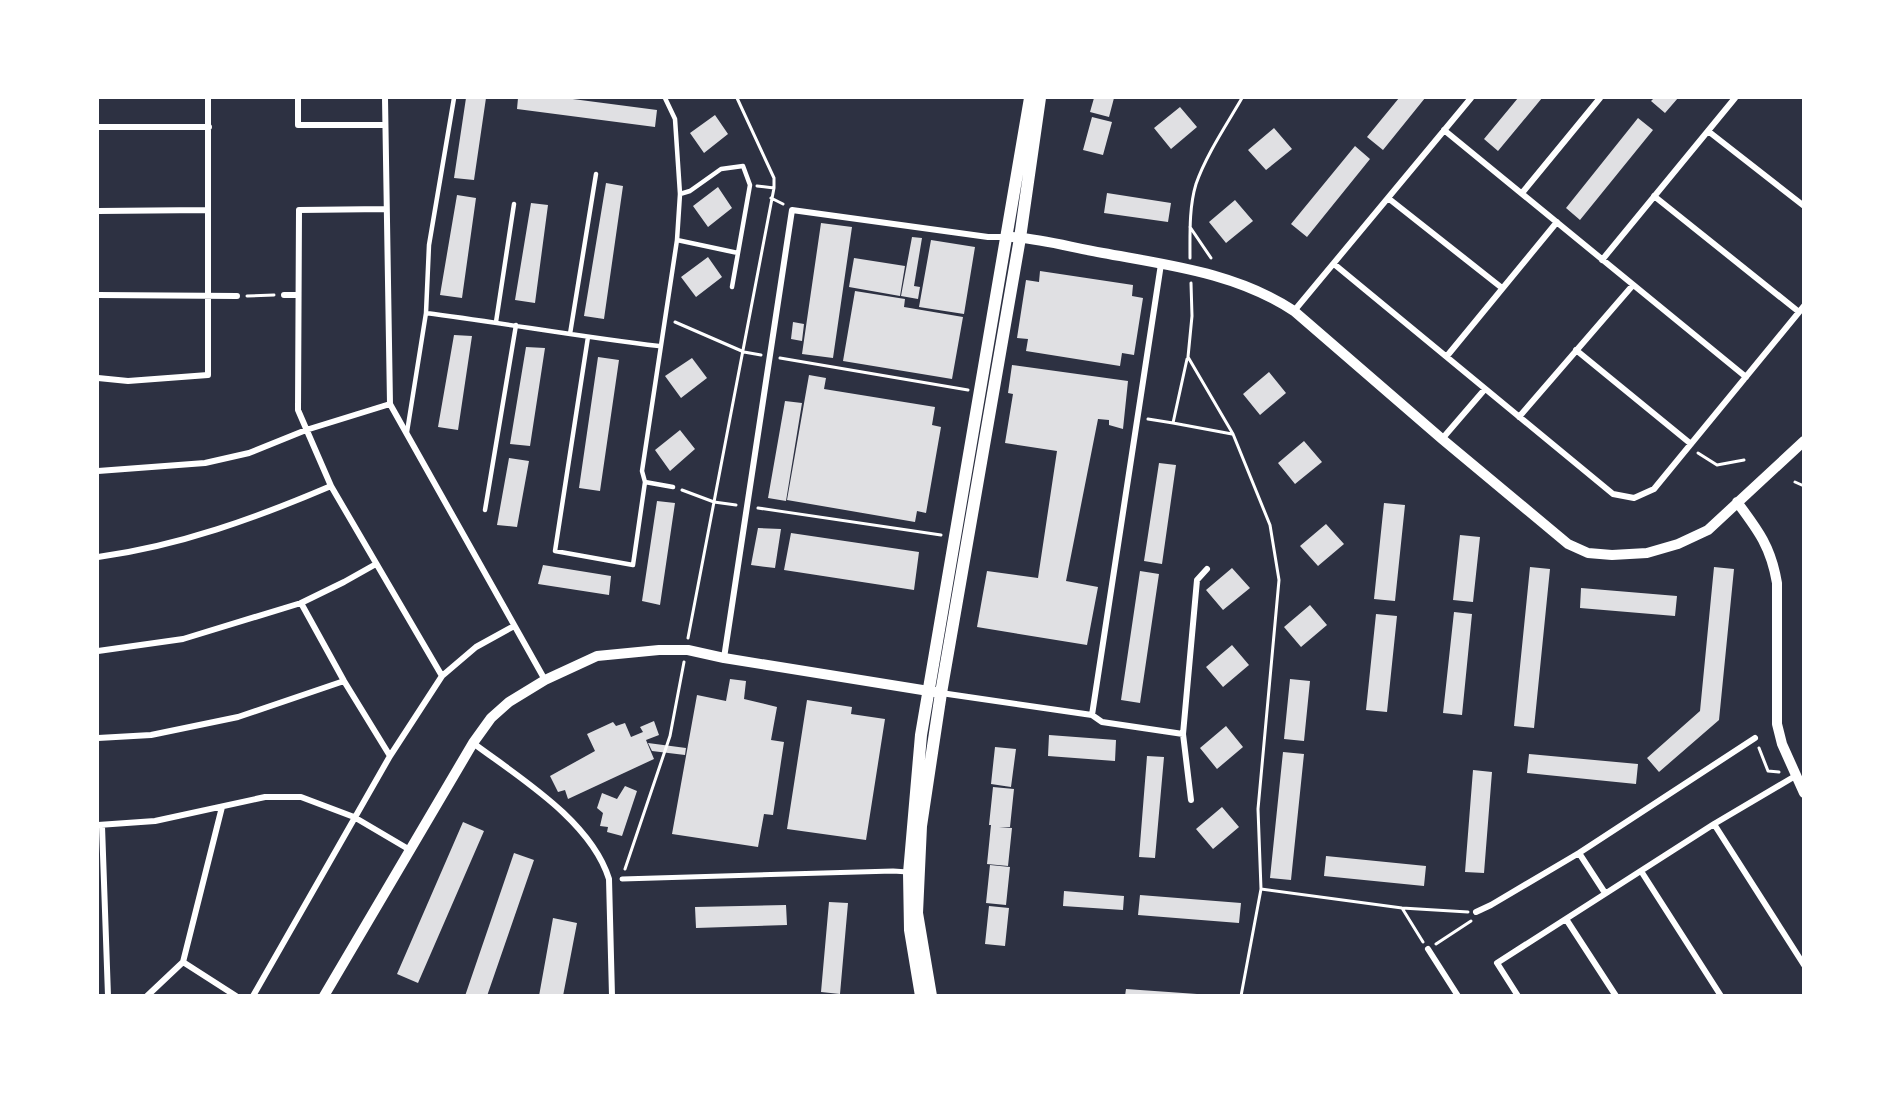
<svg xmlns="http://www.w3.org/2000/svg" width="1901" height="1093" viewBox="0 0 1901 1093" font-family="'PT Sans Narrow',sans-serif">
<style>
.building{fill:#e0e0e3}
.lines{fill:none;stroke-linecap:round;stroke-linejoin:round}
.path{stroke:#fff;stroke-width:3}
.service{stroke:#fff;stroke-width:4.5}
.pedestrian{stroke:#fff;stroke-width:5}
.minor{stroke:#fff;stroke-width:6}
.tertiary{stroke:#fff;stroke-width:10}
.secondary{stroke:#fff;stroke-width:12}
</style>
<rect width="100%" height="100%" fill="#2d3142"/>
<path class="building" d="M466,98H486L474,180L454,178Z
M518,98H565L657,110L655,127L517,109Z
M1094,98H1114L1109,117L1090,112Z
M1399,98H1425L1383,150L1367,137Z
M1518,98H1542L1498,151L1484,139Z
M1654,98H1678L1665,113L1651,101Z
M1180,107L1197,127L1171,149L1154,128Z
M715,115L728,134L704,153L690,133Z
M1092,117L1112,122L1103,155L1083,150Z
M1638,118L1653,130L1580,220L1566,208Z
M1274,128L1292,149L1266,170L1248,150Z
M1355,146L1370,159L1307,237L1291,224Z
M606,183L623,186L604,319L584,316Z
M718,187L732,208L708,227L693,206Z
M1107,193L1171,203L1168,222L1104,213Z
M457,195L476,198L462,298L440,295Z
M1235,200L1253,221L1226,243L1209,222Z
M531,203L548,205L535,303L515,300Z
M821,223L852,227L833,358L802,354Z
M912,237L922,238L914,286L920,287L918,299L901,296Z
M931,240L975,247L964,314L919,307Z
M708,257L722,277L696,297L681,277Z
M854,258L905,266L900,296L849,287Z
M1040,271L1133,285L1132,296L1143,298L1134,355L1122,353L1120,366L1026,351L1028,339L1017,338L1026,280L1039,282Z
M855,291L905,299L904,307L963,317L952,379L843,361Z
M793,322L804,324L802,341L791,339Z
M454,335L472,336L458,430L438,427Z
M526,347L545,348L530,446L510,444Z
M598,357L619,360L600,491L579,488Z
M692,358L707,378L681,398L665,376Z
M1012,365L1128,381L1123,429L1109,425V420L1098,419L1066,581L1098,587L1087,645L977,627L987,571L1038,578L1057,451L1005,443L1013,394L1008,393Z
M1269,372L1286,393L1260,415L1243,394Z
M809,375L826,378L824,389L935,407L932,425L941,427L926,513L917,511L915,522L787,500Z
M785,401L802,403L786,501L768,498Z
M680,430L695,449L670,471L655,450Z
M1304,441L1322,462L1295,484L1278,463Z
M509,458L529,461L517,527L497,525Z
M1159,463L1176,465L1162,564L1144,561Z
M657,501L675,503L660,605L642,601Z
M1384,503L1405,505L1395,601L1374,599Z
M1326,524L1344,544L1318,566L1300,546Z
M758,528L781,529L775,568L751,565Z
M791,533L919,552L914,590L784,570Z
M1460,535L1480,537L1473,602L1453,600Z
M543,565L611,576L609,595L538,584Z
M1530,567L1550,569L1534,728L1514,726Z
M1714,567L1734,569L1719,720L1659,772L1647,758L1700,711Z
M1232,568L1250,588L1223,610L1206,590Z
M1140,571L1159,574L1140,703L1121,700Z
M1581,588L1677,596L1675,616L1580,608Z
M1310,605L1327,625L1301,647L1284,627Z
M1454,612L1472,614L1462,715L1443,713Z
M1376,614L1397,616L1387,712L1366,710Z
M1232,645L1249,665L1223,687L1206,667Z
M730,679L746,681L744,699L777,707L771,740L784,742L773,815L764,814L758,847L672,834L697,695L726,701Z
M1290,679L1310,681L1304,741L1284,739Z
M807,700L852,707L851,714L885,719L866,840L787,829Z
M654,721L659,735L646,740L654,759L568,799L565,790L558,792L550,776L595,751L587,734L613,722L616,726L625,723L631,737L643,732L640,727Z
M1226,726L1243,747L1217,769L1200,748Z
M1049,735L1116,740L1115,761L1048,756Z
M648,743L686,748L685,755L652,751Z
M995,747L1016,749L1011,787L991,784Z
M1283,752L1304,754L1291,880L1270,878Z
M1529,754L1638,764L1636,784L1527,773Z
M1147,756L1164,757L1155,858L1139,857Z
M1473,770L1492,772L1484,873L1465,872Z
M625,786L637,791L622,836L607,832L608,827L600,826L603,813L597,808L602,793L617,799Z
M993,787L1014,789L1010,827H999L1012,828L1008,866L987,864L991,825H989Z
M1222,807L1239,827L1213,849L1196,829Z
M463,822L484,831L418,983L397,974Z
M514,853L534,860L487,996H465Z
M1326,856L1426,866L1424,886L1324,876Z
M990,865L1010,867L1006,905L986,903Z
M1064,891L1124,896L1123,910L1063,906Z
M1140,895L1241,903L1239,923L1138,915Z
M829,902L848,903L840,994L821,992Z
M786,905L787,925L696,928L695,907Z
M989,906L1009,908L1005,946L985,944Z
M553,918L577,923L563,996H539Z
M1126,989L1197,994V996H1125Z"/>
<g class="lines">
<path class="path" d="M757,186L774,188
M771,198L783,204
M1190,227L1211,258
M1190,258C1190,234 1189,207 1196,184C1206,155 1227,124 1242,98
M1191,283L1192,316L1188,357L1233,434L1270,525L1279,580L1258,809L1261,889L1241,996
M247,296L274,295
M675,322L744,352L761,355
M780,358L968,390
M1187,359L1173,423L1232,434
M1148,419L1173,423
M1698,453L1717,465L1744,460
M1795,482L1804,486
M682,490L714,502L736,505
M758,508L941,535
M688,638L774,188V178L737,98
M1759,748L1768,771L1779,772
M625,869L670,736L684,662
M1261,889L1402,908L1468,912
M1402,908L1423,942
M1436,944L1471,921"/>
<path class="service" d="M680,194L690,191L721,169L743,166L750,185L732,287
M677,240L738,253
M426,313C504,323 581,337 659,346
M496,322L514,204
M570,334L596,174
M588,337L555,551L633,565L645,482L642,471L677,240L680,194L675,119L665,98
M407,432L426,313L429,245L454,98
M645,482L673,487
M485,510L516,325"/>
<path class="pedestrian" d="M622,879L893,871L908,872"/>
<path class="minor" d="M298,98V125H385
M385,98L390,404L545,680
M98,127H209
M1444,130L1746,377
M1708,131L1804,206
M1522,193L1600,98
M1654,196L1799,312
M1388,198L1502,288
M386,209L299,210L298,410L331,486L442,676
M98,211L207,210
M1602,260L1735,98
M1334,264L1613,494L1634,498L1654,489L1804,306
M98,295L237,296
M284,295H298
M1294,311L1471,98
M1576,350L1691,444
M1447,356L1557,222
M98,378L128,381L208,375V98
M1519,417L1633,285
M1442,439L1485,389
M98,471L205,463L249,453L306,430L390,404
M98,557C179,546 256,518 331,486
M301,603L344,681L390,756
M98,651L183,639L301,603L344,582L376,564
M724,658L792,210L988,237H1006
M941,693L1092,715L1161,264
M1092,715L1102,722L1183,734
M98,738L151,735L238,717L344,681
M473,743C520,778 591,821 609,879L612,996
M1191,800L1183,734L1197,580L1207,569
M1714,824L1804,965
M98,825L155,821L265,797H301L354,817L410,850
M102,826L108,996
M1579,853L1605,893
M1641,871L1721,996
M1476,912L1491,905L1579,853L1755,738
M1566,919L1616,996
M1428,949L1458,996
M183,962L236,996
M147,996L183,962L222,807
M253,996L390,756L442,676L476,647L514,626
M1518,996L1497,963L1714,824L1797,775"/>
<path class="tertiary" d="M1012,237C1043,239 1073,248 1103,253C1168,265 1237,273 1294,311L1442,439L1568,544L1588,553L1612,555L1647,553L1678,544L1708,530L1804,441
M1737,502C1758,530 1771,547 1777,583V724L1782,744L1804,793
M324,996L473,743L491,718L509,702L545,680L597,656L659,650H688L724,658L941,693"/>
<path class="secondary" d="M921,996L910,930L909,873L921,735L1030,98
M931,996L917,913L921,826L941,693L1020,238L1040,98"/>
</g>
<rect width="1901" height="1093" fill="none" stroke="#ffffff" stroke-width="198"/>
</svg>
